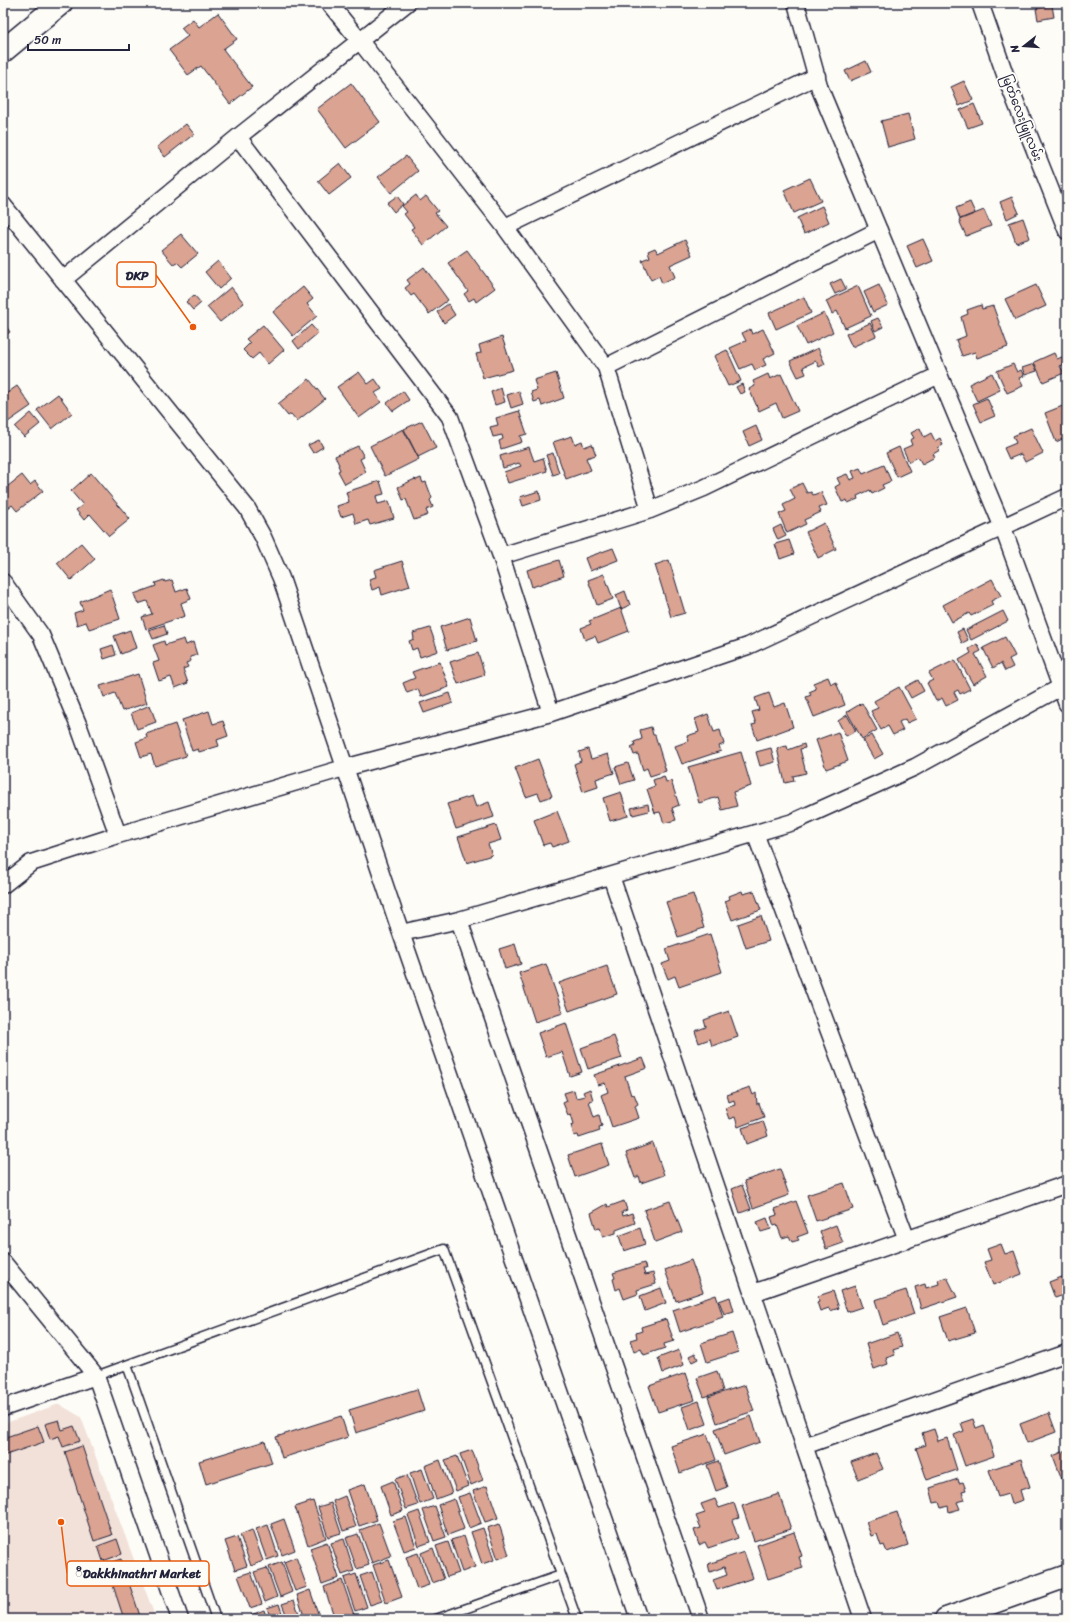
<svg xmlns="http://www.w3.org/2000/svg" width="1070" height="1622" viewBox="0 0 1070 1622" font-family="Sriracha,'Noto Sans Myanmar',sans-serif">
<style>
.built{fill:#f2e1d9}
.building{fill:#daa392;stroke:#22223b}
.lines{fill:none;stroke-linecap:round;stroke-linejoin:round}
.lane-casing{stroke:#22223b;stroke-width:11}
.street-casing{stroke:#22223b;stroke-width:19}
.secondary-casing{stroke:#22223b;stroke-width:25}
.lane{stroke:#fdfcf7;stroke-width:8}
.street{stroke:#fdfcf7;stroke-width:16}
.secondary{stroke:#fdfcf7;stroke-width:22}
.labels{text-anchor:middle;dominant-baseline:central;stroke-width:4;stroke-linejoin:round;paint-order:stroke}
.street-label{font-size:12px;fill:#22223b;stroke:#fdfcf7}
.leader{fill:none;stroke:#e8590c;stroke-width:1.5}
.callout-dot{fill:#e8590c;stroke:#fdfcf7;stroke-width:1.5}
.callout{fill:#fdfcf7;stroke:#e8590c;stroke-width:1.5}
.callout-label{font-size:13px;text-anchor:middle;font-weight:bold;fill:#22223b}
</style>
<rect width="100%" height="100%" fill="#fdfcf7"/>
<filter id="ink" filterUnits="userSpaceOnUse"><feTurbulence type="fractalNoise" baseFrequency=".025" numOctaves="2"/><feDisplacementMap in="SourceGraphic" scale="8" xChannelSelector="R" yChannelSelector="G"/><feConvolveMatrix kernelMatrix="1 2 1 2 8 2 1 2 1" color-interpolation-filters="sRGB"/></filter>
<g filter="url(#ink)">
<path class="built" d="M59,1404L81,1417L156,1619H3V1424Z"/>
<path class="building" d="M1052,5L1054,17L1038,20L1036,9Z
M218,13L237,39L223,49L252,87L230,104L201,66L188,75L169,50L188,36L181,28L193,19L199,27Z
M866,61L871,72L850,81L845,71Z
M964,81L973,100L959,106L951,87Z
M351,83L380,122L346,148L317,109Z
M974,104L982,123L968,128L960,110Z
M908,114L915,139L888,147L881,121Z
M186,124L194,134L165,157L157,147Z
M406,156L418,171L391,193L378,177Z
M340,163L351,178L329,195L318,181Z
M810,178L821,201L794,213L784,190Z
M416,195L420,201L426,196L438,211L435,213L446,226L423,245L411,229L414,227L404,214L407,212L402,206Z
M397,196L403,204L394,212L387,203Z
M1012,197L1019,213L1007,219L1000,202Z
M970,202L975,213L960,219L956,208Z
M822,206L829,222L804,234L797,218Z
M984,210L991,226L966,236L959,220Z
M1023,218L1030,238L1016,243L1009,223Z
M181,234L198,254L182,267L177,262L173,264L161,250Z
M923,239L933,261L917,268L907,246Z
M685,240L692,255L670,265L675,277L662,283L659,276L651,280L642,260L650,257L648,251L655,248L658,253Z
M467,250L495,288L476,302L474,298L469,301L464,294L468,291L448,263Z
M218,261L231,278L219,289L205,272Z
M424,267L448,300L429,314L414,294L411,296L405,288L410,284L407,280Z
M841,279L846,289L835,294L830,284Z
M879,285L888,305L873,312L864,292Z
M1036,285L1046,306L1015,320L1005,299Z
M858,286L871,316L845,328L837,311L832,314L826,301Z
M231,287L244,303L220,322L207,307Z
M303,287L313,299L307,304L317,316L293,336L273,312Z
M194,295L201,303L193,310L186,302Z
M804,297L811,313L776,329L769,313Z
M448,304L455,315L444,323L437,312Z
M981,305L982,309L993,306L1008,347L977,358L975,352L962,356L956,340L966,336L961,317L968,314L967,310Z
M824,313L833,332L806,345L797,326Z
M878,318L883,327L875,331L871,321Z
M3,322L10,332L3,337Z
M870,323L876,336L852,347L846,334Z
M263,325L284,350L268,364L259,353L252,359L243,350L250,343L246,339Z
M311,325L318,333L299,349L293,341Z
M750,329L752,334L763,329L775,353L763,359L766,365L755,370L752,364L740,369L730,348L746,341L742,333Z
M502,337L513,370L483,378L476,354L481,353L479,345Z
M818,348L825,364L819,367L816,361L803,367L806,374L798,377L790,361Z
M727,350L741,381L728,386L714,356Z
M1054,353L1057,359L1067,355V363L1060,366L1064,373L1043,382L1034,362Z
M1013,364L1017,372L1021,370L1024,376L1019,378L1023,386L1007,393L997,371Z
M1034,364L1037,371L1025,375L1022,368Z
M359,372L368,384L375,379L382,389L375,393L381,402L359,418L337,387Z
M556,373L564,398L542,406L540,400L534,402L531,392L537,390L534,380Z
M992,373L1000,390L977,401L969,384Z
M768,374L770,379L781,374L798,411L782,418L776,403L759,411L749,389L755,386L753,381Z
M309,379L325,399L297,421L291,414L288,416L278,404Z
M742,384L745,392L740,394L736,387Z
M17,386L31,406L8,422L3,415V396Z
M501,388L505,402L495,405L491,392Z
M403,391L409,400L393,411L387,403Z
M519,391L523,404L511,408L507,395Z
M58,394L72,413L52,429L37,410Z
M987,398L995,416L981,422L973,404Z
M1065,405L1067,411V437L1056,442L1045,413Z
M519,411L527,434L520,436L522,442L501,449L499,441L503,439L502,435L493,437L490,427L498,425L496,418Z
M31,413L40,424L24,437L15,427Z
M422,421L436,448L418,457L404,429Z
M756,426L762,440L749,446L743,432Z
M920,428L924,437L931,433L935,441L940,438L943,445L938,448L940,450L933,454L935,457L922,464L918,457L909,462L903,449L912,445L910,440L914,438L911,433Z
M1031,428L1043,453L1025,462L1021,454L1009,459L1004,448L1016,443L1013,436Z
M403,429L419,459L385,476L370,446Z
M572,436L575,444L582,441L584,447L592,444L596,455L586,458L591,470L566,479L553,442Z
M319,440L323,447L313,453L308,445Z
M358,446L364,457L360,459L366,472L345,484L338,471L340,470L338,465H339L335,456Z
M529,447L534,461L543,458L547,471L508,483L504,472L521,466L519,463L503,468L500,456Z
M899,447L910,471L897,477L886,453Z
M553,453L559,473L553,475L546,455Z
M884,465L891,481L882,485L884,488L872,494L870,490L857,496L858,499L848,503L847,500L842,502L835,487L840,484L837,478L847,474L850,480L855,478L852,471L860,468L863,474Z
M91,473L130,519L109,536L90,514L84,520L76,510L83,505L71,491Z
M22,475L30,485L35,481L43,491L17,511L12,505L8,508L3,502V490Z
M421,478L423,483L426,482L432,498L430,500L433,507L426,510L428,515L414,520L406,499L403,500L398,487L415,479L416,480Z
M380,481L384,494L376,496L378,504L389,501L394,518L370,525L368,520L356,524L353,513L341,517L337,506L349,502L346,492Z
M802,483L807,493L811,492L813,495L821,492L827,505L819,508L821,512L804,520L806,524L787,533L779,514L786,511L783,505L795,499L790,489Z
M539,491L541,500L523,506L520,497Z
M824,523L836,549L818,558L806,532Z
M781,525L786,536L778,540L773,529Z
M789,540L794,554L780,559L775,544Z
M81,543L95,559L71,580L57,563Z
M613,548L618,560L590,571L585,558Z
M559,560L564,576L532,587L527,570Z
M669,560L685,613L671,617L655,565Z
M402,561L410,586L382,595L380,587L372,590L369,579L376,577L374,570Z
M604,574L613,599L597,605L588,580Z
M992,579L1001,596L991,601L993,605L971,616L969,613L952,622L943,605Z
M164,580L165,582L172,580L176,592L187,588L191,599L181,603L185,616L146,629L142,617L152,614L147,601L138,604L134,594L156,586L155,583Z
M110,589L120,619L89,629L86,622L77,625L74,613L83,610L80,602Z
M625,591L630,605L621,609L616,595Z
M621,608L629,631L598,643L595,636L585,640L581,628L591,624L589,621Z
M1003,611L1008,621L971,640L966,630Z
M470,617L477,641L447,650L440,627Z
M164,625L167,634L153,639L149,630Z
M430,628L438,651L420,657L417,648L412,650L409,641L414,639L413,633Z
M963,629L968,640L962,643L957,632Z
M130,630L136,648L121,654L114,636Z
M1005,637L1015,656L1009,659L1013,667L1005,671L1001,663L993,668L983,648Z
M184,639L186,645L193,642L197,655L190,657L191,661L186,663L188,667L183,669L188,683L175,688L171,677L159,681L153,663L159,661L153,645L164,641L165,645Z
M977,644L981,651L975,654L987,676L973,684L959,660L971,653L969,649Z
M113,645L116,655L104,659L101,649Z
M478,653L485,675L458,684L450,662Z
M955,660L970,689L960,694L958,690L954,692L958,700L946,706L942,698L936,701L927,683L933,680L929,673Z
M440,662L449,687L421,697L418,689L407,693L403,683L415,678L412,672Z
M138,674L147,703L122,711L115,693L104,697L100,686Z
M828,677L831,684L836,682L845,705L814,717L806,697L811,695L809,692L816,689L813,683Z
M918,680L924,691L911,698L905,687Z
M899,687L916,719L907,723L905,719L899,722L903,730L893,735L888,726L881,730L871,711L878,708L874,701Z
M450,693L453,703L424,713L420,703Z
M769,693L774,707L785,703L793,727L757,740L752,725L756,724L752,712L759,710L755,698Z
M862,703L877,730L862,739L847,712Z
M150,705L156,722L137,729L131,713Z
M209,711L213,724L223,721L228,736L217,740L219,746L199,752L198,749L192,751L182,720Z
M708,714L714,732L720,730L724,744L719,746L721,751L682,764L675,746L689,741L687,736L699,732L695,719Z
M847,715L856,731L846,736L838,721Z
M175,724L186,756L155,766L151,754L141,757L136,742L147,738L146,734Z
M651,727L653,735H655L666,771L650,776L647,768L643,770L638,754L634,755L631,747L635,745L634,742L642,739L640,730Z
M838,732L848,761L826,769L816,740Z
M872,735L883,754L874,759L863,740Z
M804,744L805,748L800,749L806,773L793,776L794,781L785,783L777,748L787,746L788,750Z
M771,748L775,762L760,766L756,752Z
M588,749L591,759L608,754L614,773L596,779L598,787L583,792L574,764L581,761L579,752Z
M741,752L751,786L733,792L737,806L722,810L718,797L699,803L688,767Z
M538,759L552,796L541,800L538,793L526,797L515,768Z
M628,763L634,780L621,784L615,767Z
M664,776L666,782L671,781L679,805L672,808L676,820L664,823L660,812L655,813L647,789L655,786L653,780Z
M621,792L628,816L610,821L603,798Z
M472,796L476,807L489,802L494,817L456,829L447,804Z
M648,804L649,811L633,815L631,808Z
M557,811L569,841L552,847L550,843L543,845L534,820Z
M496,825L501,840L488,844L492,855L467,863L458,837Z
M742,891L743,894L754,891L761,910L732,920L725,901L730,899L729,896Z
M693,894L704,928L678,937L666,902Z
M761,916L769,941L746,948L738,924Z
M710,934L722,972L679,987L675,976L668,979L662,964L670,961L666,949Z
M515,944L521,964L505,969L499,949Z
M546,964L563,1013L535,1022L519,973Z
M607,966L617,994L569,1011L559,983Z
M729,1011L738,1037L712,1046L710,1039L699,1043L695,1031L706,1027L704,1020Z
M566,1023L582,1072L570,1076L562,1052L546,1057L538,1033Z
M614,1036L622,1058L588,1069L581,1048Z
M643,1058L647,1068L625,1076L631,1095L634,1094L638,1104L635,1106L639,1118L612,1127L601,1095L608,1092L605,1083L598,1085L594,1075Z
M750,1087L753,1095L756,1093L757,1104L759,1103L764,1117L738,1127L735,1117L729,1119L725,1108L735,1105L734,1100L729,1102L727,1095Z
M590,1089L593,1100L589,1101L594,1117L599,1115L602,1126L599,1127L600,1131L579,1138L578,1135L574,1136L571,1125L574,1124L571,1114L568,1115L563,1103L567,1101L564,1093L574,1090L576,1098L585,1096L583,1092Z
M763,1121L768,1136L747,1144L742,1128Z
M653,1143L664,1175L641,1183L639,1176L635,1178L626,1153Z
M602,1144L609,1165L575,1177L568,1155Z
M780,1169L789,1195L753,1208L744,1181Z
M844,1183L853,1209L816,1221L807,1195Z
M742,1185L751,1209L740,1213L732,1189Z
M624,1201L627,1210L622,1212L623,1216L632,1213L635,1223L616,1230V1233L603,1237L600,1228L596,1229L591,1213L607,1204L608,1207Z
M670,1201L682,1232L655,1242L644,1210Z
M796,1201L808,1233L797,1237L799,1240L792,1242L789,1236L782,1238L777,1225L774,1226L771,1217L777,1215L775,1209Z
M767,1218L771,1229L761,1232L757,1222Z
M836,1225L843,1243L826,1249L820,1231Z
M640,1228L645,1244L624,1251L619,1236Z
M1001,1244L1005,1254L1014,1251L1022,1274L993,1285L984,1262L991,1260L987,1249Z
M691,1260L703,1292L676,1301L665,1270Z
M644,1263L646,1269H643L645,1275L653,1273L656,1284L637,1290L638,1294L624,1299L620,1288L616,1290L613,1279L615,1278L613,1273Z
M1067,1275V1294L1055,1298L1049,1282Z
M947,1277L957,1297L921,1309L915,1287L925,1284L926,1288L939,1284L938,1280Z
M855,1286L862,1307L847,1312L840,1291Z
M661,1288L666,1303L645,1311L640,1296Z
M906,1290L914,1314L883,1325L875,1300Z
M833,1291L839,1308L830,1311L829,1308L820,1311L817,1302L819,1301L818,1296Z
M716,1295L723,1317L680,1332L673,1310Z
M730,1297L734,1311L724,1314L719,1301Z
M967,1308L975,1333L948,1341L940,1317Z
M666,1319L674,1341L664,1344L665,1348L644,1355L641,1349L634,1352L630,1340L637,1338L636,1333L642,1331L641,1327Z
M732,1333L738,1352L707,1362L701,1343Z
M897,1333L902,1347L893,1350L895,1355L886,1358L888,1364L874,1369L866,1344Z
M679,1350L684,1365L663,1373L658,1358Z
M695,1353L698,1359L692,1362L689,1356Z
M717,1371L723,1391L704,1397L697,1378Z
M686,1373L695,1400L658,1412L649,1386Z
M745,1385L754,1411L717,1423L708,1397Z
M417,1389L424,1411L356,1433L349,1410Z
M699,1401L707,1424L690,1430L682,1407Z
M1049,1413L1056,1432L1027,1443L1020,1424Z
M341,1416L348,1437L282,1458L276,1437Z
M751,1416L760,1442L724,1455L715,1429Z
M973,1419L976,1428L984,1425L994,1456L965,1466L954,1435L964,1431L961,1423Z
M59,1420L62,1430L74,1426L80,1441L63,1447L59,1436L50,1439L45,1424Z
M38,1426L44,1442L3,1456V1438Z
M934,1429L938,1441L947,1438L957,1470L927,1480L916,1448L926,1445L922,1433Z
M707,1434L716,1460L680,1473L671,1446Z
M265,1441L272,1463L206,1484L199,1461Z
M82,1446L112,1535L94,1541L65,1452Z
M472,1450L483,1480L471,1485L460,1454Z
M1067,1450V1480L1063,1482L1053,1456Z
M876,1453L883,1469L858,1479L851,1462Z
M457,1456L468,1486L456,1491L445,1460Z
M1021,1459L1030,1487L1020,1490L1023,1500L1011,1504L1008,1494L998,1497L989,1470Z
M440,1460L452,1493L436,1499L425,1466Z
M718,1461L727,1487L716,1491L707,1465Z
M422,1469L433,1499L420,1504L410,1473Z
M407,1475L418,1505L406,1509L395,1479Z
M958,1479L959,1483L963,1482L966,1490L962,1491L965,1500L957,1502L960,1509L949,1512L948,1506L941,1508L939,1502L934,1503L930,1488Z
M393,1481L403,1511L391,1515L381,1486Z
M365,1484L377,1520L359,1526L347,1490Z
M487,1486L498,1518L485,1522L473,1491Z
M470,1493L481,1523L469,1528L458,1497Z
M779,1494L791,1529L754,1541L742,1506Z
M345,1496L356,1527L343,1531L333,1501Z
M454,1499L464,1529L448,1535L438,1505Z
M715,1499L719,1508L734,1503L739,1518L732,1520L738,1538L708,1548L705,1542L699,1545L694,1530L701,1528L696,1516L705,1513L701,1504Z
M313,1501L326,1538L308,1545L295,1507Z
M331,1503L341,1533L328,1537L318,1507Z
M435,1506L446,1537L434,1541L423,1510Z
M419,1511L430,1542L419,1546L408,1515Z
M897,1512L908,1545L887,1552L884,1545L881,1546L877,1534L871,1536L866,1522Z
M406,1517L416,1547L404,1551L393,1521Z
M284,1519L295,1550L282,1555L271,1524Z
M379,1523L391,1556L372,1563L360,1530Z
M499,1524L509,1555L498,1559L487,1528Z
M268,1525L278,1556L267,1560L256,1529Z
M483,1528L494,1560L482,1564L471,1532Z
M252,1530L263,1561L251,1566L240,1535Z
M794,1532L802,1556L799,1557L803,1568L768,1579L757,1545Z
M358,1534L369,1565L357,1569L346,1538Z
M464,1536L475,1567L462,1572L451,1540Z
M237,1537L247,1566L235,1570L225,1541Z
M117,1539L122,1554L103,1561L98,1546Z
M344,1539L354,1571L342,1575L331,1543Z
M327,1542L339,1578L322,1584L310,1548Z
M448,1542L459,1573L447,1577L436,1546Z
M433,1548L444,1579L432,1583L421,1553Z
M744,1552L753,1578L717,1590L713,1580L727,1575L724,1567L710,1572L708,1564Z
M418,1553L429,1585L417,1589L406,1557Z
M296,1557L307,1587L295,1591L284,1562Z
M121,1559L141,1619H124L106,1564Z
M389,1560L402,1597L386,1603L373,1565Z
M282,1562L292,1592L280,1597L269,1567Z
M267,1568L277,1597L265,1602L254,1572Z
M251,1572L262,1604L250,1608L238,1576Z
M372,1572L382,1601L370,1605L360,1576Z
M356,1574L367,1607L355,1611L344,1578Z
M342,1580L354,1615L335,1619L324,1587Z
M310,1590L320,1619H305L297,1595Z
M294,1600L301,1619H288L282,1604Z
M279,1604L284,1619H271L267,1608Z
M264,1610L267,1619H253L251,1615Z"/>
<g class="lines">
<g class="lane-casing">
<path id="lane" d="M127,1365L216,1619
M96,1376L444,1249L577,1619
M436,1619L561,1575"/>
</g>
<g class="street-casing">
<path id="street" d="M329,3L360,41L505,227L606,367L650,510
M796,3L820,89L1003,528L1067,704
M980,3L1007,80L1067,231
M238,137L450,417L501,556L551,713
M3,205L247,508L263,537L281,578L401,933L639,1619
M505,227L817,76
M63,280L238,137L407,3
M606,367L879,230
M501,556L650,510L704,488L939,375
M3,582L41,635L78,724L118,835
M755,833L907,1240
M611,876L863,1619
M3,885L31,863L118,835L344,768L551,713L748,646L1067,497
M459,920L701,1619
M401,933L459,920L793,822L915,767L1061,687
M3,1262L96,1376
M753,1293L1067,1184
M3,1408L96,1376L180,1619
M804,1446L1067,1353"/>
</g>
<g class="secondary-casing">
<path id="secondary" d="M3,51L61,3
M946,1619L1067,1576"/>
</g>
<use href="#lane" class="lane"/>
<use href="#street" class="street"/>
<use href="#secondary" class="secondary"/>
</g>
</g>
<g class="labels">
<g class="street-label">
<text transform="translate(1022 118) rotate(69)">မြတ်လေးဖြူလမ်း</text>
</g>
</g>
<path class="leader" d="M193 327L156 275M61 1522L67 1573"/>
<g class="callout-dot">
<circle cx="193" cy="327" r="4"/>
<circle cx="61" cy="1522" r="4"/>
</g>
<g class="callout">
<rect x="117" y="262" width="39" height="25" rx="4"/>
<rect x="67" y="1561" width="142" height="25" rx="4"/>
</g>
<g class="callout-label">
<text x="137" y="280">DKP</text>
<text x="138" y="1578">ီDakkhinathri Market</text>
</g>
<rect width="1070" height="1622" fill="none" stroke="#fdfcf7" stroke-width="16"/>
<rect x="8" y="8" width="1054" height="1606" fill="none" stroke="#22223b" stroke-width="1.5" filter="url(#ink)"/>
<g transform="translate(1024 46) rotate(253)" stroke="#fdfcf7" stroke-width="3" paint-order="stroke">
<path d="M0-3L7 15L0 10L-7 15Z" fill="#22223b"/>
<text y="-6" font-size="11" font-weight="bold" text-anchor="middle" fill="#22223b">N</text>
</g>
<path d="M28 44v6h101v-6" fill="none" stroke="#22223b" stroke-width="2"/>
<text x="34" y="44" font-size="12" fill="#22223b" stroke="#fdfcf7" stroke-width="3" paint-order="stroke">50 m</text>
</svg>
